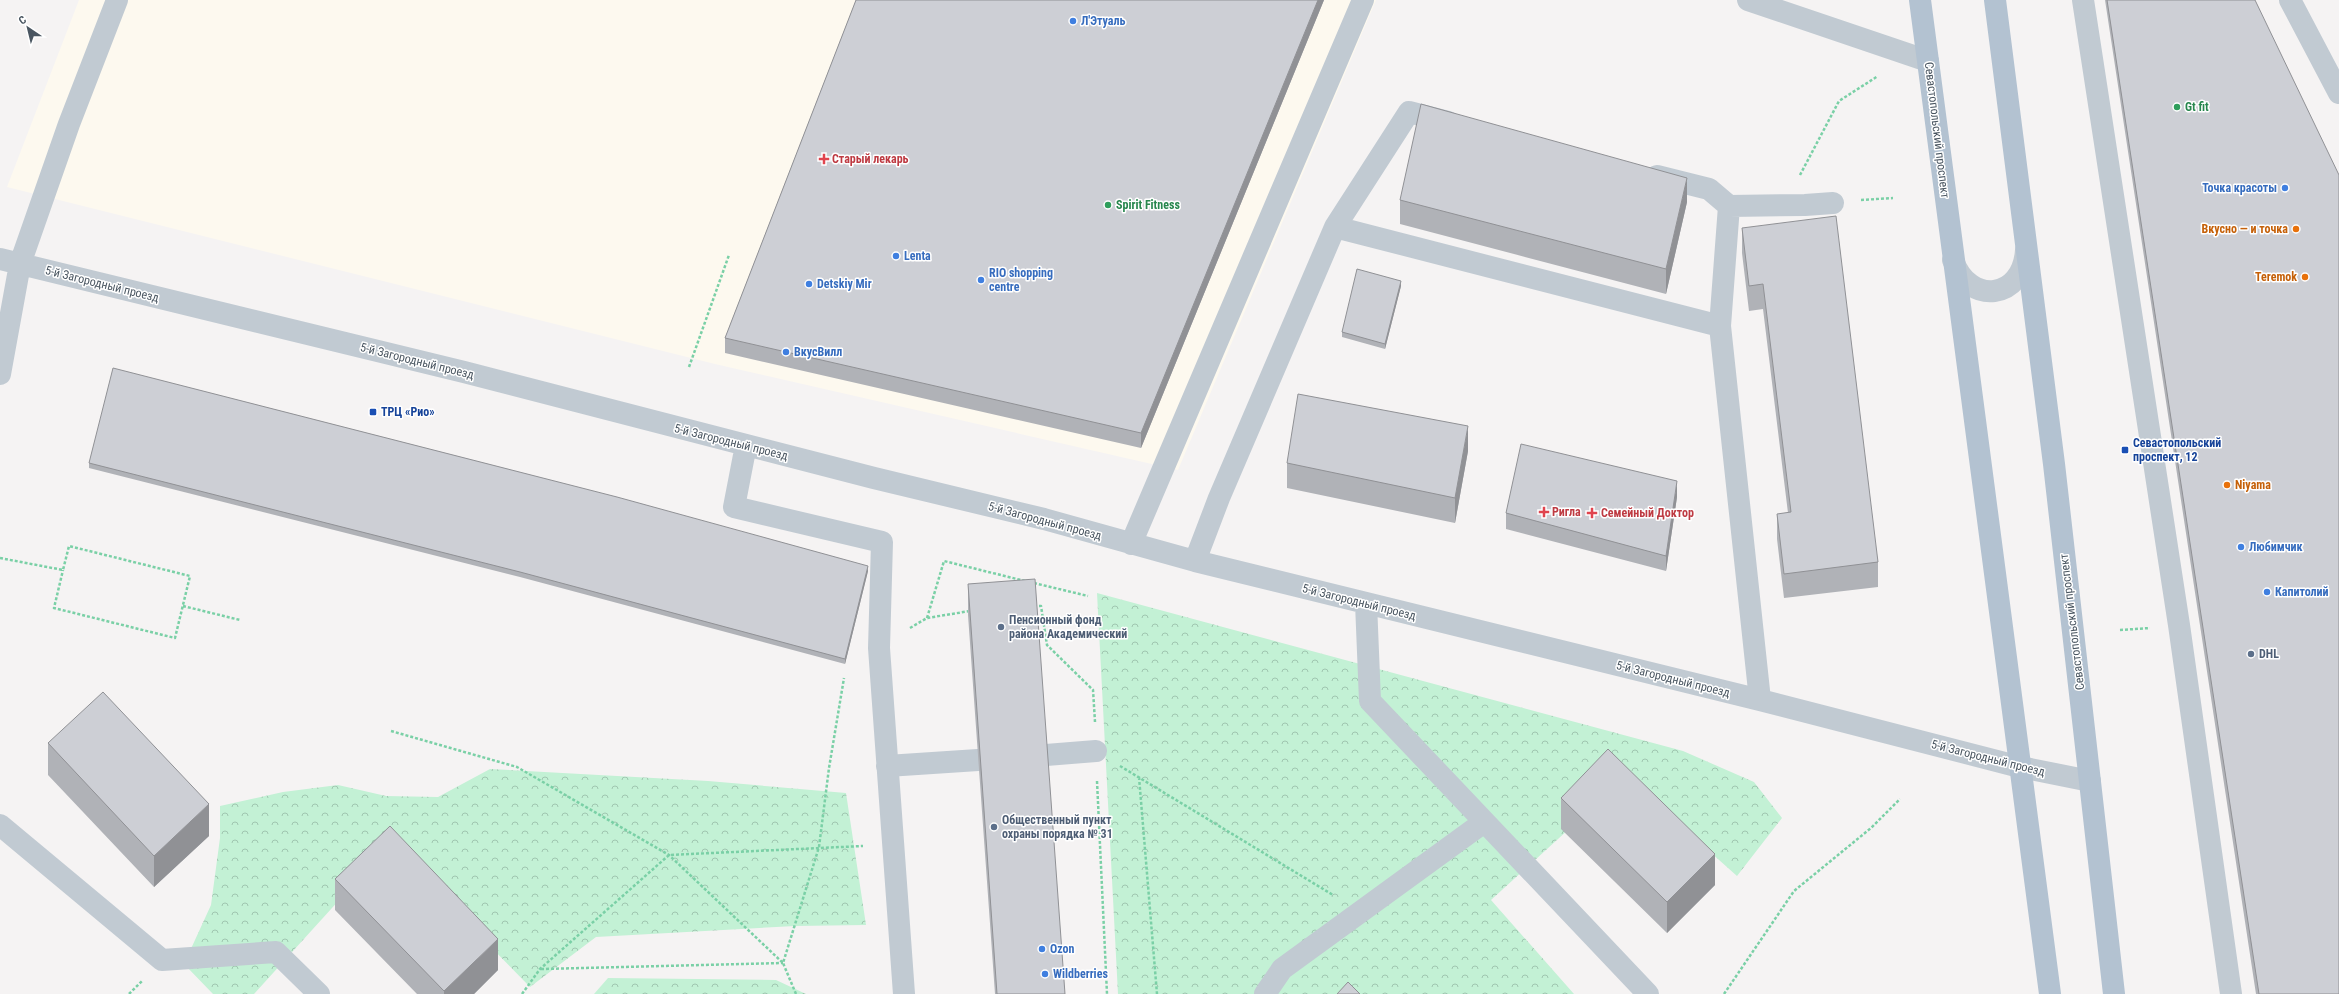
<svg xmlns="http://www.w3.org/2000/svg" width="2339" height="994" viewBox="0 0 2339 994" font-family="'Roboto Condensed',sans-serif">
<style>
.commercial{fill:#fdf9ef}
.forest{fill:url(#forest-crowns)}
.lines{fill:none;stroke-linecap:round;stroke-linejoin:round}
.path{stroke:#7ad0a6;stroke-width:2.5;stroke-dasharray:3 2;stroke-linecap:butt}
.minor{stroke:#c1cad2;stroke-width:22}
.major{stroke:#b3c2d1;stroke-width:22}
.wall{fill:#b0b2b7}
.shaded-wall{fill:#909195}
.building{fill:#cdcfd5;stroke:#909195}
.shop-dot{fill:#3f7fe0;stroke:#fff;stroke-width:1.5}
.leisure-dot{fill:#2e9e5b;stroke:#fff;stroke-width:1.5}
.health-dot{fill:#e0444e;stroke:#fff;stroke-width:1.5}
.food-dot{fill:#e8710a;stroke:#fff;stroke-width:1.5}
.transit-dot{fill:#1a4fb4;stroke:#fff;stroke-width:1.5}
.service-dot{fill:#5c6f8a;stroke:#fff;stroke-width:1.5}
.labels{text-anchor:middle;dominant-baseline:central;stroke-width:3;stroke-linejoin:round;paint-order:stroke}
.shop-label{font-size:12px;font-weight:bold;fill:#366cbe;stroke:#fff;text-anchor:start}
.leisure-label{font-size:12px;font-weight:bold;fill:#27864d;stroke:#fff;text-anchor:start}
.street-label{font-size:12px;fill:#4a5661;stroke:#fff}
.health-label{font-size:12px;font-weight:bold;fill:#be3a42;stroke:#fff;text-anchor:start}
.food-label{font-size:12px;font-weight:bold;fill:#c56008;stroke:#fff;text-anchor:end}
.transit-label{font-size:12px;font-weight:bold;fill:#164399;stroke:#fff;text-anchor:start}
.service-label{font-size:12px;font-weight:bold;fill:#4e5e75;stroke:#fff;text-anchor:start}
</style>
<defs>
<pattern id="forest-crowns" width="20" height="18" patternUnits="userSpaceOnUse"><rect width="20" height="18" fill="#c3f1d5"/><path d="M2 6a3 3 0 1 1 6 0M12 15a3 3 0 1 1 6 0" fill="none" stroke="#a0c6b0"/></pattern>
</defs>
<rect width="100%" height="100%" fill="#f5f3f3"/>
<path class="commercial" d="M79,0H1376L1178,470L715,364L7,187Z"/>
<path class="forest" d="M1097,593L1683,751L1754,782L1782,818L1737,876L1626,777L1491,900L1574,994H1118Z
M490,769L708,781L846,793L866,925L795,926L596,937L530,987L390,844L254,994H213L184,964L211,905L220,838V806L283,792L338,785L386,796L438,797Z
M608,978L776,980L806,994H594Z"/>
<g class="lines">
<path class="path" d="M1800,175L1839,101L1878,76
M1861,200L1893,198
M689,367L729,255
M0,558L63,570L69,546L190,576L175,638L54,608L63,570
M1034,583L1088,596
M183,606L240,620
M1034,606H1041L1047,645L1093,690L1095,722
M927,618L944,561L1025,581
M910,628L927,618L970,611
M2120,630L2150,628
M391,731L517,767L669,855L783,963
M1120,766L1333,895
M1139,777L1157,994
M1097,781L1107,994
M541,969L783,963
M129,994L142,981
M522,994L540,969L669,855L863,846
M796,994L783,963L819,847L829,768L844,678
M1724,994L1794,891L1871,828L1900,799"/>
<path class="minor" d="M1748,0L1928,61
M2083,0L2179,625L2231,994
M2290,0L2339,93
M1657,176L1709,189L1729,206
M1335,227L1409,112L1448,122
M0,259L464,372L874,478L1044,519L1195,561L1760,700L2020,767L2090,781
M1953,260C1969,306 2023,300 2026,250
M1720,326L1729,206L1805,205L1833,203
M0,374L20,264L69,124L117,0
M746,445L734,507L882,542L879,648L904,994
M1131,544L1363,0
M1195,561L1219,498L1335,227L1720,326L1760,700
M1366,603L1370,701L1648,994
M1046,755L1096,751
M887,766L978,760
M0,825L162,960L276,952L319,994
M1265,994L1282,969L1484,822"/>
<path class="major" d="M1920,0L2050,994
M1995,0L2054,464L2114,994"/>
</g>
<path class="wall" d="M856,0H1324L1141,448L725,353V338Z
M2105,0H2255L2339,994H2256Z
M1400,200L1687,202L1666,294L1400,224Z
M1742,228L1878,562V587L1784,598L1777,539V514L1788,513L1763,309L1749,311L1742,253Z
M1401,286L1385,349L1342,337V332Z
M1468,451L1455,523L1287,488V463Z
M89,463L868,571L845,664L520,577L89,468Z
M1677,497L1666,571L1506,529V513Z
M968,584L1065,994H995L968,615Z
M48,743L209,836L154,887L48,775Z
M1561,798L1715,885L1667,933L1561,829Z
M335,879L498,970L474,994H417L335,910Z"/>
<path class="shaded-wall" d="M1318,0H1324L1141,448V433Z
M1687,178V202L1666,294V269Z
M1401,281V286L1385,349V344Z
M1468,426V451L1455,523V498Z
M1677,481V497L1666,571V556Z
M868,566V571L845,664V659Z
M209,804V836L154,887V856Z
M1715,854V885L1667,933V902Z
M498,939V970L474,994H444V991Z"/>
<path class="building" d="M856,0H1318L1141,433L725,338Z
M2107,0H2255L2339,175V994H2259Z
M1421,104L1687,178L1666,269L1400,200Z
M1836,216L1878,562L1784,574L1777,514L1791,512L1763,284L1749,286L1742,228Z
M1357,269L1401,281L1385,344L1342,332Z
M113,368L617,497L868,566L845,659L520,572L89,463Z
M1298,394L1468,426L1455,498L1287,463Z
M1521,444L1677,481L1666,556L1506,513Z
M1035,579L1065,994H997L968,584Z
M103,692L209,804L154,856L48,743Z
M1608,749L1715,854L1667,902L1561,798Z
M390,826L498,939L444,991L335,879Z
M1348,982L1360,994H1337Z"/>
<g class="shop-dot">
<circle cx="1073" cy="21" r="4"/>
<circle cx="2285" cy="188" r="4"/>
<circle cx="896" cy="256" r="4"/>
<circle cx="981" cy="280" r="4"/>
<circle cx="809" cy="284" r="4"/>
<circle cx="786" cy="352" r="4"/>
<circle cx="2241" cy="547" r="4"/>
<circle cx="2267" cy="592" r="4"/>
<circle cx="1042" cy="949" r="4"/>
<circle cx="1045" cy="974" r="4"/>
</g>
<g class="leisure-dot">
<circle cx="2177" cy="107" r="4"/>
<circle cx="1108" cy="205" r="4"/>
</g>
<g class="health-dot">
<path d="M822 153h4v4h4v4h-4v4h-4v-4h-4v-4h4z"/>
<path d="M1542 506h4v4h4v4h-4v4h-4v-4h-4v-4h4z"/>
<path d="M1590 507h4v4h4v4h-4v4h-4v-4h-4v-4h4z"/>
</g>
<g class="food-dot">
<circle cx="2296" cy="229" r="4"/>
<circle cx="2305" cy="277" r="4"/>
<circle cx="2227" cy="485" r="4"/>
</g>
<g class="transit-dot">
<rect x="369" y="408" width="8" height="8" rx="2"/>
<rect x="2121" y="446" width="8" height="8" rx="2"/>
</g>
<g class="service-dot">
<circle cx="1001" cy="627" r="4"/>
<circle cx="2251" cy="654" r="4"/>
<circle cx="994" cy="827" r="4"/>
</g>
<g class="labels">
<g class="shop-label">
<text x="1081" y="21">Л'Этуаль</text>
<text x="2277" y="188" text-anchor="end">Точка красоты</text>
<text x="904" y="256">Lenta</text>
<text x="989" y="273">RIO shopping<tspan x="989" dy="14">centre</tspan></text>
<text x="817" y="284">Detskiy Mir</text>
<text x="794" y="352">ВкусВилл</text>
<text x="2249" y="547">Любимчик</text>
<text x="2275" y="592">Капитолий</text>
<text x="1050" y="949">Ozon</text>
<text x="1053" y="974">Wildberries</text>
</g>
<g class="leisure-label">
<text x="2185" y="107">Gt fit</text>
<text x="1116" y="205">Spirit Fitness</text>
</g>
<g class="street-label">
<text transform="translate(1937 130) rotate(83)">Севастопольский проспект</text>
<text transform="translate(102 284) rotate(14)">5-й Загородный проезд</text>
<text transform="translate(417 361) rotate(14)">5-й Загородный проезд</text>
<text transform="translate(731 442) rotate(14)">5-й Загородный проезд</text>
<text transform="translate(1045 521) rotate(15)">5-й Загородный проезд</text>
<text transform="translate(1359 602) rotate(14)">5-й Загородный проезд</text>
<text transform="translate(2072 622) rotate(-97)">Севастопольский проспект</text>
<text transform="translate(1673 679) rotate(14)">5-й Загородный проезд</text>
<text transform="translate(1988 758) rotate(14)">5-й Загородный проезд</text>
</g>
<g class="health-label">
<text x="832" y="159">Старый лекарь</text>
<text x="1552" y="512">Ригла</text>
<text x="1601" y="513">Семейный Доктор</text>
</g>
<g class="food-label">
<text x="2288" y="229">Вкусно — и точка</text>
<text x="2297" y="277">Teremok</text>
<text x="2235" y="485" text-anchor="start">Niyama</text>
</g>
<g class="transit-label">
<text x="381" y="412">ТРЦ «Рио»</text>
<text x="2133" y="443">Севастопольский<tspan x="2133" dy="14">проспект, 12</tspan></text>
</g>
<g class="service-label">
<text x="1009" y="620">Пенсионный фонд<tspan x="1009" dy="14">района Академический</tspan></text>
<text x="2259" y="654">DHL</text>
<text x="1002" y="820">Общественный пункт<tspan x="1002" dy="14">охраны порядка № 31</tspan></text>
</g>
</g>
<g transform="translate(28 28) rotate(325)" stroke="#ffffff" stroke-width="3" paint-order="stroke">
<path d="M0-3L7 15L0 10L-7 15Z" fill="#4a5661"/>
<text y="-6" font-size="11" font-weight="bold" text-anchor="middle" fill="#4a5661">С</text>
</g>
</svg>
